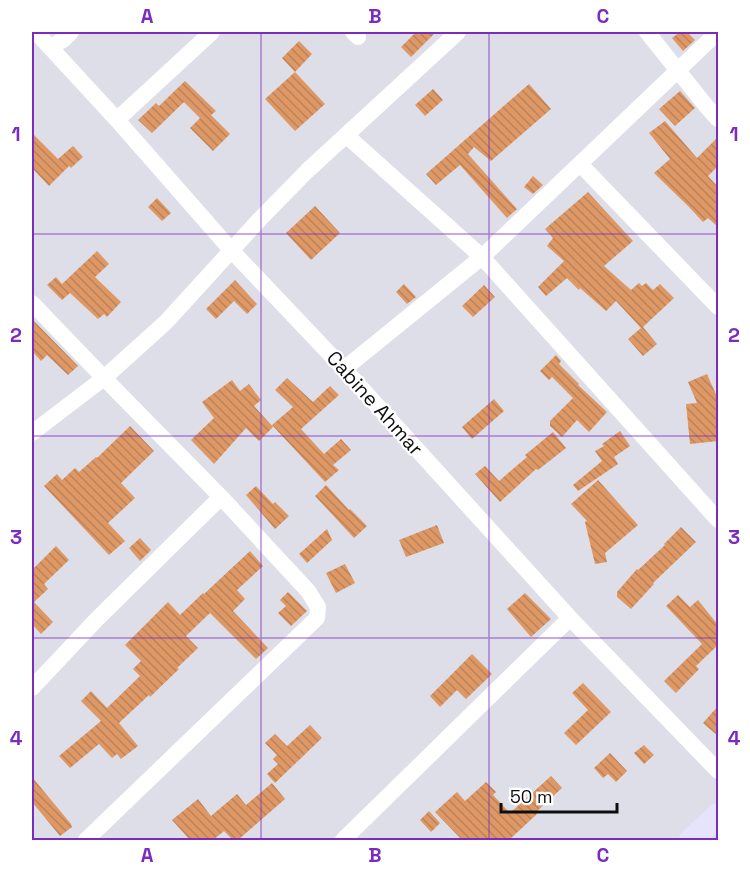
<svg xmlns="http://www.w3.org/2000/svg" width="750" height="872" viewBox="0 0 750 872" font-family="'Space Grotesk',sans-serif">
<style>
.building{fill:url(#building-back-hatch)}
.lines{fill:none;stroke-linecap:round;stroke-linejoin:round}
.street{stroke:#fff;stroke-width:16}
.secondary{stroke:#e6e3fd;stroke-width:24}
.grid{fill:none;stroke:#7b2cbf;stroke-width:1.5;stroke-opacity:0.55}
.labels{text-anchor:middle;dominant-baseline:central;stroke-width:4.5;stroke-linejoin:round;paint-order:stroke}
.street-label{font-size:20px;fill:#0e0e11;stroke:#fff}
.neatline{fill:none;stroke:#7b2cbf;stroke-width:2}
.grid-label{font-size:20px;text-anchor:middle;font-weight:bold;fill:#7b2cbf}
</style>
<defs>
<pattern id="building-back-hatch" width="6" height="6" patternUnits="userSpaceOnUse" patternTransform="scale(1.5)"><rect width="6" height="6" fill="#de9865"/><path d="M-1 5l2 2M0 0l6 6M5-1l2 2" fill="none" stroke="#bd8257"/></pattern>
</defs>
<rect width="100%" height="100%" fill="#dedee8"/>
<path class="building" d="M416,32H436L411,57L401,47Z
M680,32H687L695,40L683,51L672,38Z
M299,41L312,54L295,72L282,58Z
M295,72L325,104L295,131L265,99Z
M185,81L216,111L211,115L230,134L213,151L190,128L200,118L184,102L152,133L138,120L156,103L159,106Z
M529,84L551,109L491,161L474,147L468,154L517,209L507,218L460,165L436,185L426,174Z
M433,89L443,100L425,116L415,105Z
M680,91L695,108L675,126L659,109Z
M665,121L697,158L718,137V166L708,176L718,187V227L708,218L703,222L688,206L654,173L670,159L649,133Z
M32,133L58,159L73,146L83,157L71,168L69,166L49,186L32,168Z
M533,176L543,185L533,194L524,187Z
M588,192L633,241L604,266L631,290L639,283L642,286L646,283L653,290L660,284L674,298L643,327L657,344L643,356L628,339L641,328L616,301L606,311L580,288L579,290L567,278L546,296L538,287L564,261L547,246L553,238L545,229Z
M157,198L171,213L162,221L148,207Z
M315,206L340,233L311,260L286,233Z
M97,251L109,264L95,277L121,302L107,317L104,314L98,319L70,293L62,300L47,285L56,277L62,284Z
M235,280L257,304L247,314L234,301L216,319L206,309Z
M404,284L416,297L407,304L396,292Z
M484,285L495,297L473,317L462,306Z
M32,319L78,366L68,375L47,355L41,361L32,351Z
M556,355L561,361L559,364L579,384L578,385L607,412L589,432L577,420L562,437L550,426V421L573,398L552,377L549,380L540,371Z
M707,374L718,399V441L690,444L686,404L697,403L688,382Z
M287,378L313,402L330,386L339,395L301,429L324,454L341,439L351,450L333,465L339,470L325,482L272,425L293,407L275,390Z
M232,380L240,391L249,384L261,400L254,406L273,427L259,441L246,428L214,464L191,440L214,418L202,402Z
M494,399L504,411L472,439L462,427Z
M130,426L154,451L121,483L135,498L108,523L125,541L109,555L44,486L57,474L62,480L75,468L79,472L96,457L97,458Z
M620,431L630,446L614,457L618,464L578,491L573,485L602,461L595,451L604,446L602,444Z
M553,432L566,448L538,470L536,469L500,502L475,474L485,466L499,481L527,457L525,455Z
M598,480L638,525L605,553L607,562L595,564L585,522L587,521L571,504Z
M326,485L349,510L350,509L367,526L354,538L315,496Z
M256,486L273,504L275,502L289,516L275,529L246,495Z
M437,525L444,543L406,557L399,540Z
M681,527L696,542L653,583L654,584L631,609L617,597V592L637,569L638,570L665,545L664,544Z
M327,529L332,540L307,563L299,554Z
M140,538L151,550L140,561L129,548Z
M56,546L69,560L44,584L48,589L34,602L53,622L41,634L32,624V570Z
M250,551L263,566L237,590L245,599L233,611L268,648L256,659L210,613L186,636L198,648L177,668L179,669L150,697L149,695L119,723L138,746L121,759L117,754L112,758L99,744L70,768L59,756L101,721L81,701L91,691L107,708L140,676L133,669L141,661L125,645L168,602L180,615L203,593L204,594Z
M345,564L355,583L336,593L326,573Z
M288,592L307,611L291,626L278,613L286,606L280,600Z
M525,593L551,619L531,637L507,609Z
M678,595L690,607L698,600L718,625V645L696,666L699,669L676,693L664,681L702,644L666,606Z
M472,654L492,674L466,699L457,690L440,707L430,696Z
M583,683L611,712L576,745L564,733L588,710L572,693Z
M718,706V736L703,723Z
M310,725L322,738L275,783L267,774L278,764L273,759L277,755L265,743L275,734L287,746Z
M644,745L654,755L644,764L634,753Z
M610,753L627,771L616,782L608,774L603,778L594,768Z
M551,776L562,788L536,812L537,814L509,840H462L435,812L457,792L465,801L486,782L496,792L493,795L510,813Z
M32,777L71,824L72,827L60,836L32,802Z
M272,783L285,799L238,840H233L224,831L213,840H190L172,820L198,799L211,816L237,794L246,805Z
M429,811L440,823L431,832L420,820Z"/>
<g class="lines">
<path class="street" d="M36,32L118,121L232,251L344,369L570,618L718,771
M353,32L358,37
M647,32L707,107L718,119
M50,47L63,40L71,32
M118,121L122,115L212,32
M347,136L482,257L718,520
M580,164L718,307
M32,303L104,378L32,433
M344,369L482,257L718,32
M32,688L97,619L221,497L104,378L166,322L260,219L307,171L458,32
M86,840L317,618L318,607L308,591L221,497
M343,840L570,618"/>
<path class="secondary" d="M691,840L718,815"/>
</g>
<path class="grid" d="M261,32V840M489,32V840M32,234H718M32,436H718M32,638H718"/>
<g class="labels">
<g class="street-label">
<text transform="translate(375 403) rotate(48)">Cabine Ahmar</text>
</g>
</g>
<rect width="750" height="872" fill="none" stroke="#ffffff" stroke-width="66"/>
<path d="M501 803v9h116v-9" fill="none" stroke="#0e0e11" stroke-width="3"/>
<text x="510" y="803" font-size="18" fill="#0e0e11" stroke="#ffffff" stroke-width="4.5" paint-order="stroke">50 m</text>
<rect x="33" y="33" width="684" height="806" class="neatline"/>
<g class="grid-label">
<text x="147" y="23">A</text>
<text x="375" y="23">B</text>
<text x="603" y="23">C</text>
<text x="16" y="141">1</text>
<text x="734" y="141">1</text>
<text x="16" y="342">2</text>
<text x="734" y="342">2</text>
<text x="16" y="544">3</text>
<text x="734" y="544">3</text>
<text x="16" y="745">4</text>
<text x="734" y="745">4</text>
<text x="147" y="862">A</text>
<text x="375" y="862">B</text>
<text x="603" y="862">C</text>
</g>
</svg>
